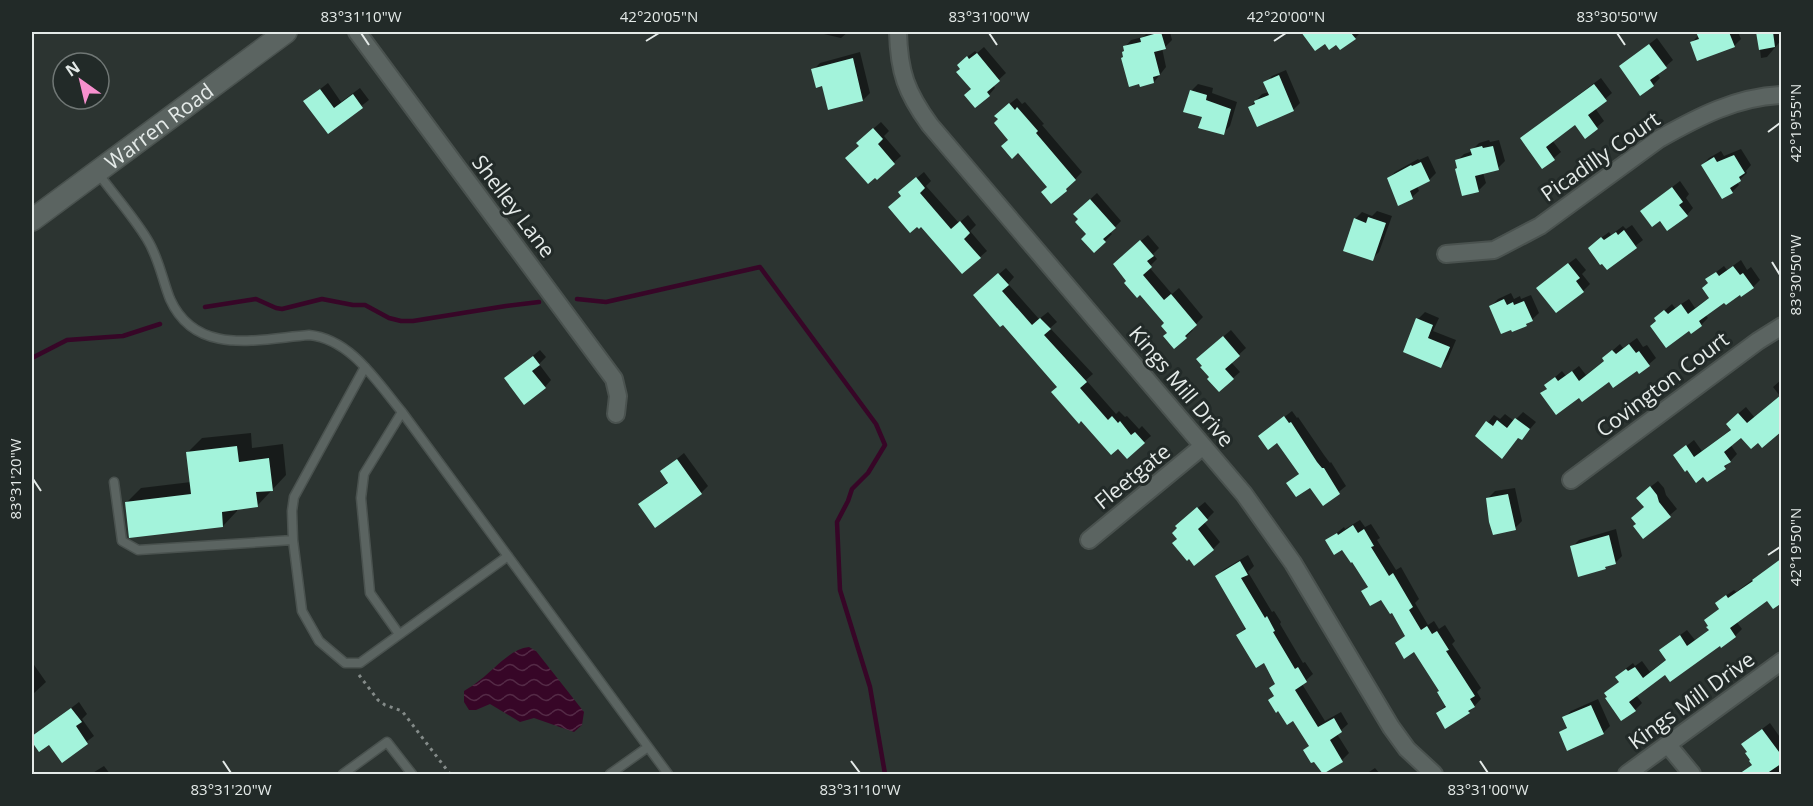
<svg xmlns="http://www.w3.org/2000/svg" width="1813" height="806" viewBox="0 0 1813 806" font-family="'Open Sans',sans-serif">
<style>
.water{fill:url(#water-waves)}
.shadow{fill:#0007}
.lines{fill:none;stroke-linecap:round;stroke-linejoin:round}
.stream{stroke:#370627;stroke-width:4.5}
.building{fill:#a3f3db}
.service-casing{stroke:#4a524f;stroke-width:11}
.minor-casing{stroke:#4a524f;stroke-width:20}
.tertiary-casing{stroke:#4a524f;stroke-width:24}
.path{stroke:#848b89;stroke-width:3;stroke-dasharray:3 4.5;stroke-linecap:butt}
.service{stroke:#5b6461;stroke-width:8}
.minor{stroke:#5b6461;stroke-width:16}
.tertiary{stroke:#5b6461;stroke-width:21}
.ticks{fill:none;stroke:#e4eae8;stroke-width:2}
.labels{text-anchor:middle;dominant-baseline:central;stroke-width:6;stroke-linejoin:round;paint-order:stroke}
.street-label{font-size:21px;fill:#e4eae8;stroke:#222a28}
.neatline{fill:none;stroke:#e4eae8;stroke-width:2}
.ticks-label{font-size:15px;text-anchor:middle;fill:#e4eae8}
</style>
<defs>
<pattern id="water-waves" width="16" height="10" patternUnits="userSpaceOnUse" patternTransform="scale(1.5)"><rect width="16" height="10" fill="#370627"/><path d="M0 5q4-4 8 0t8 0" fill="none" stroke="#542a46"/></pattern>
</defs>
<rect width="100%" height="100%" fill="#2c3431"/>
<path class="water" d="M529,647L536,651L584,712L582,725L574,732L534,718L520,722L490,704L476,710H469L464,702V691C469,688 475,684 480,680C495,669 510,649 529,647Z"/>
<path class="shadow" d="M815,32H848L841,38Z
M1148,32H1170L1172,40L1165,47L1162,48L1166,67L1154,82L1125,50V47L1131,40L1143,37Z
M1305,32H1361L1355,38L1336,43L1326,42L1304,33Z
M1697,32H1738L1741,39L1734,46L1691,43L1699,35Z
M1758,32H1782V39L1767,57L1761,58Z
M1657,38L1673,60L1657,74L1660,78L1653,85L1621,66Z
M984,47L1006,73L993,85L995,88L989,95L972,89L966,58L975,51L977,53Z
M860,52L870,93L863,100L824,84L813,70L820,63Z
M1286,70L1300,103L1293,110L1250,107L1262,94L1269,92L1265,83L1272,76Z
M1601,78L1612,93L1595,108L1604,121L1597,127L1585,136L1575,123L1552,140L1561,152L1554,158L1522,138L1529,132Z
M328,83L341,102L360,88L369,100L328,132L305,101Z
M1198,84L1213,88L1212,93L1237,102L1230,126L1223,133L1203,116L1191,91Z
M1017,98L1022,104L1025,102L1044,124L1042,125L1082,172L1066,189L1049,187L1010,139L1003,109Z
M881,122L889,131L884,136L901,156L877,178L861,146L865,136Z
M1489,140L1490,142L1499,140L1505,161L1498,168L1483,173L1486,183L1479,190L1463,194L1457,161L1464,154L1473,151L1472,150L1479,143Z
M1741,149L1751,165L1746,171L1747,173L1737,182L1739,185L1732,192L1702,165L1709,158L1721,151L1724,156Z
M1428,156L1436,173L1429,180L1417,186L1419,191L1412,197L1388,179L1395,172L1418,159L1419,160Z
M924,172L931,181L926,186L959,223L968,215L976,225L970,231L987,251L980,257L903,195L907,186Z
M1680,181L1689,194L1686,198L1693,208L1687,215L1649,205Z
M1097,193L1121,221L1110,232L1112,234L1105,241L1088,234L1082,207Z
M1377,211L1392,216L1379,252L1372,259L1355,219L1362,212L1372,216Z
M1632,225L1643,240L1607,268L1597,241L1609,232L1611,235L1623,226L1626,229Z
M1148,235L1159,248L1153,254L1157,259L1149,267L1172,294L1179,288L1203,317L1191,329L1193,330L1186,337L1169,332L1166,323L1128,281L1121,257Z
M1576,258L1586,270L1582,274L1590,284L1583,291L1545,281Z
M1741,260L1747,270L1751,267L1760,280L1753,287L1725,301L1705,314L1708,318L1701,325L1689,329L1657,320L1656,318L1672,304L1675,308L1689,299L1695,308L1710,297V282L1707,279L1724,266L1727,270Z
M1006,268L1014,277L1008,284L1039,319L1048,312L1057,322L1050,328L1093,374L1086,380L1116,414L1119,411L1125,417L1127,416L1139,429L1142,426L1151,436L1144,442L1118,447L1058,387L982,289Z
M1511,293L1514,299L1520,296L1521,299L1531,295L1539,313L1526,325L1491,306L1498,299Z
M1425,312L1439,318L1433,331L1456,340L1448,359L1441,366L1418,319Z
M1231,330L1246,348L1231,362L1240,372L1233,378L1211,377L1205,352Z
M1637,338L1643,347L1647,345L1656,358L1640,372L1637,369L1610,380L1580,396L1542,393L1548,388L1546,385L1562,371L1566,376L1579,366L1586,375L1605,360L1604,358L1620,344L1623,348Z
M540,350L546,357L539,364L551,380L545,387L506,378Z
M1782,379V429L1758,441L1741,436L1730,444L1737,454L1725,467L1675,455L1694,440L1702,451L1732,429L1734,417L1746,407L1755,418L1780,396L1773,387Z
M1292,411L1297,418L1298,417L1324,455L1330,463L1331,462L1346,486L1324,504L1310,486L1288,483L1300,473L1277,441L1260,436Z
M1523,412L1536,422L1522,438L1519,437L1502,457L1477,436L1494,415L1500,419L1505,414L1514,421Z
M251,433L252,448L283,444L286,475L257,506L237,508V511L223,526L127,502L141,488L191,482L187,453L202,438Z
M684,453L708,486L701,493L640,504L669,481L662,471Z
M1658,481L1664,488L1666,495L1677,509L1644,537L1645,491Z
M1515,488L1522,521L1515,528L1488,498L1495,491Z
M1205,502L1214,512L1204,522L1220,542L1213,549L1179,539L1184,519Z
M1360,520L1365,527L1371,524L1380,538L1377,540L1396,570L1401,567L1419,599L1415,603L1428,625L1434,621L1439,629L1445,625L1455,641L1452,644L1481,688L1477,692L1481,699L1469,712L1438,713L1446,705L1441,690L1415,650L1397,643L1406,635L1392,611L1382,598L1363,591L1369,585L1343,548L1327,541L1344,527L1345,529Z
M1616,529L1622,556L1615,563L1608,565L1605,568L1572,547L1579,540Z
M1248,555L1254,566L1248,572L1272,612L1274,611L1281,622L1280,624L1303,663L1305,662L1313,674L1302,684L1325,721L1341,712L1348,724L1337,734L1349,753L1342,760L1323,773L1305,750L1310,745L1294,719L1270,700L1275,695L1276,683L1264,661L1238,635L1246,627L1216,577L1223,570Z
M1782,558V602L1768,599L1736,621L1742,629L1735,636L1666,673L1636,695L1642,703L1635,710L1608,697L1605,693L1620,681L1617,677L1624,670L1633,663L1635,666L1642,661L1650,672L1667,659L1668,644L1687,630L1695,640L1710,629V626L1706,620L1720,608L1724,597L1734,590L1736,592Z
M32,662L46,682L32,695Z
M1598,699L1610,726L1603,733H1560L1568,726L1564,718L1571,711Z
M79,702L87,714L82,719L94,736L62,761L49,743L39,750L32,738Z
M1770,723L1782,740V774H1745L1743,773L1753,764L1750,738Z
M104,766L110,774H91Z
M1375,768L1380,774H1366Z"/>
<g class="lines">
<path class="stream" d="M577,299L606,302L760,267L876,424L885,445L868,473L852,489L848,501L837,522L840,590L870,687L885,774
M205,307L256,299L276,308L282,309L322,299L353,305H365L389,318L401,321H413L506,306L539,302
M32,358L67,340L123,336L160,324"/>
</g>
<path class="building" d="M1161,32L1166,49L1154,52L1160,75L1153,77L1154,83L1140,87L1139,84L1129,87L1121,58L1123,57L1122,52L1124,51L1123,46L1141,42L1140,38Z
M1301,32H1353L1351,33L1356,39L1340,50L1336,45L1329,50L1325,44L1315,51Z
M1696,32H1729L1735,47L1697,61L1690,42L1699,39Z
M1756,32H1773L1775,47L1759,50Z
M1649,44L1667,68L1650,80L1654,86L1640,96L1619,66Z
M977,53L1000,81L987,92L990,96L975,108L964,95L971,89L956,72L960,69L957,65L967,56L969,59Z
M853,58L863,101L828,110L822,86L816,88L811,69Z
M1279,75L1294,111L1257,127L1248,107L1255,104L1254,101L1269,95L1263,82Z
M1594,84L1607,101L1588,115L1598,129L1585,139L1575,125L1546,147L1555,160L1542,169L1520,138Z
M320,89L334,108L353,94L363,108L328,134L303,101Z
M1190,90L1207,95L1206,100L1231,109L1224,135L1198,128L1202,117L1183,112Z
M1009,103L1015,110L1017,107L1038,131L1036,133L1076,180L1066,189L1067,191L1051,204L1041,192L1047,187L1018,153L1012,159L1001,146L1008,140L994,123L998,119L994,116Z
M873,128L883,139L878,144L895,164L877,180L875,178L868,184L845,158L859,146L856,143Z
M1482,146L1483,148L1493,146L1499,170L1475,176L1479,192L1462,196L1455,169L1457,168L1455,160L1472,155L1470,149Z
M1734,155L1745,173L1739,177L1741,181L1730,188L1733,193L1722,199L1701,165L1714,157L1717,162Z
M1421,162L1430,181L1410,191L1413,199L1398,206L1387,178L1411,165L1412,166Z
M916,177L925,188L920,193L951,229L960,221L970,233L964,239L981,258L962,274L921,227L919,229L917,227L910,233L888,207L901,196L898,192Z
M1672,187L1683,202L1679,205L1688,216L1667,231L1660,221L1652,227L1640,211Z
M1090,199L1116,228L1103,239L1106,242L1094,253L1081,239L1086,234L1075,222L1078,219L1073,214Z
M1368,217L1386,223L1373,261L1343,251L1354,218L1366,223Z
M1624,230L1637,248L1607,270L1602,264L1600,265L1588,248L1601,237L1604,240L1616,232L1618,235Z
M1140,240L1154,256L1147,261L1152,267L1143,275L1164,300L1171,294L1197,325L1185,336L1187,338L1174,349L1163,336L1167,333L1161,326L1164,323L1140,295L1137,298L1124,283L1126,281L1113,264Z
M1568,263L1580,278L1576,281L1584,292L1556,313L1536,288Z
M1733,266L1740,275L1743,273L1754,288L1741,297L1740,295L1726,305L1724,303L1699,321L1702,326L1691,334L1689,331L1666,348L1650,326L1656,321L1654,318L1664,310L1668,314L1681,304L1688,314L1709,298L1702,288L1708,283L1705,279L1716,272L1719,276Z
M998,273L1009,285L1002,291L1032,325L1040,318L1051,329L1044,335L1087,382L1080,388L1108,420L1112,416L1118,423L1120,421L1131,435L1135,432L1145,443L1127,459L1118,449L1111,455L1081,421L1079,424L1051,392L1057,387L1003,325L1000,327L973,295Z
M1504,299L1507,305L1513,302L1514,305L1524,301L1533,321L1526,324L1527,326L1512,332L1511,330L1501,334L1489,306Z
M1416,318L1433,325L1428,338L1450,347L1441,368L1403,352Z
M1223,336L1240,356L1225,369L1234,379L1219,392L1207,379L1209,377L1200,367L1202,366L1196,359Z
M1629,344L1636,353L1639,351L1650,366L1639,374L1637,371L1613,388L1609,382L1582,402L1579,398L1556,415L1540,393L1547,389L1544,385L1555,377L1558,381L1572,371L1579,381L1604,361L1602,358L1612,350L1616,354Z
M533,356L540,365L532,371L546,388L524,405L504,378Z
M1782,394V431L1762,448L1758,443L1751,449L1741,438L1724,452L1731,462L1724,466L1726,469L1707,482L1703,477L1696,483L1687,470L1685,472L1673,455L1686,445L1694,457L1731,430L1726,424L1738,413L1747,423Z
M1284,416L1289,423L1291,422L1317,462L1322,468H1324L1340,494L1323,506L1310,488L1296,497L1286,483L1299,474L1277,443L1268,450L1258,436Z
M1515,418L1530,429L1522,440L1518,438L1502,459L1475,436L1486,421L1493,426L1497,420L1507,428Z
M237,446L239,462L269,458L273,491L256,492L258,507L222,512L223,527L129,538L125,502L191,494L186,452Z
M677,459L702,494L655,528L638,504L668,483L660,471Z
M1650,486L1657,495L1659,502L1671,517L1643,539L1633,526L1636,524L1631,518L1644,507L1636,498Z
M1508,494L1516,530L1493,535L1489,522L1486,498Z
M1197,507L1208,520L1198,529L1214,550L1194,566L1189,559L1187,561L1172,543L1177,539L1172,533L1177,528L1175,526Z
M1353,525L1358,533L1364,529L1374,546L1371,547L1389,576L1393,573L1413,607L1409,610L1421,630L1427,626L1432,634L1437,631L1449,650L1446,651L1475,696L1470,699L1475,707L1468,711L1470,713L1445,729L1436,713L1446,707L1437,692L1439,691L1414,652L1404,659L1395,643L1405,636L1392,613L1390,614L1381,600L1370,606L1361,591L1368,587L1352,562L1351,563L1342,550L1334,555L1325,540L1337,533L1338,535Z
M1609,535L1616,564L1605,567L1606,569L1578,577L1570,546Z
M1782,558V603L1773,609L1767,601L1730,628L1736,637L1721,648L1720,646L1670,682L1665,675L1629,702L1636,711L1621,721L1605,698L1607,697L1604,693L1619,682L1615,677L1626,669L1628,671L1635,667L1643,678L1666,660L1659,650L1680,635L1687,646L1709,630L1706,627L1708,626L1704,620L1719,609L1715,603L1726,595L1728,598L1753,581L1752,580Z
M1240,561L1248,575L1241,578L1265,618L1267,616L1275,631L1273,632L1295,669L1298,667L1307,682L1295,690L1318,727L1334,718L1342,732L1330,740L1343,762L1323,774L1314,762L1311,763L1303,750L1309,746L1293,721L1287,725L1278,711L1276,713L1268,700L1274,696L1269,688L1275,684L1264,663L1256,668L1236,635L1246,629L1215,576Z
M1591,705L1604,734L1567,751L1559,732L1567,728L1562,717Z
M71,708L82,722L76,726L88,744L62,763L49,745L39,752L32,742V736Z
M1762,729L1782,756V763L1766,774H1739L1752,765L1749,761L1750,760L1745,753L1747,752L1741,744Z"/>
<g class="lines">
<g class="service-casing">
<path id="service" d="M98,173C114,195 133,216 147,239C159,258 162,279 170,299C196,357 258,339 309,335C351,339 377,382 402,412L668,774
M365,367L294,497L292,511L293,540L302,611L319,641L345,663H360L508,556
M114,482L122,541L138,550L293,540
M399,634L370,593L361,498L364,474L402,412
M343,774L387,742L412,774
M610,774L648,747"/>
</g>
<g class="minor-casing">
<path id="minor" d="M357,32L614,379L618,396L616,414
M898,32C899,72 906,92 930,125L1244,494L1293,563L1391,727L1407,749L1434,774
M1446,254L1494,250L1540,226L1659,139C1698,117 1736,97 1782,95
M1571,480L1758,341L1782,326
M1089,540L1203,446
M1668,745L1692,774
M1627,774L1782,661"/>
</g>
<g class="tertiary-casing">
<g id="tertiary">
<path id="s1" d="M32,220L286,32"/>
</g>
</g>
<path class="path" d="M359,675L378,700L385,705L402,711L450,774"/>
<use href="#service" class="service"/>
<use href="#minor" class="minor"/>
<use href="#tertiary" class="tertiary"/>
</g>
<path class="ticks" d="M361,33L369,45M989,33L997,45M1617,33L1625,45M646,41L659,33M1274,41L1286,33M1768,132L1780,123M1772,262L1780,275M33,479L41,491M1768,555L1780,547M223,761L231,773M851,761L860,773M1480,761L1488,773"/>
<g class="labels">
<g class="street-label">
<text stroke="none"><textPath href="#s1" startOffset="158">Warren Road</textPath></text>
<text transform="translate(1600 156) rotate(-35)">Picadilly Court</text>
<text transform="translate(514 206) rotate(53)">Shelley Lane</text>
<text transform="translate(1662 384) rotate(-37)">Covington Court</text>
<text transform="translate(1182 386) rotate(50)">Kings Mill Drive</text>
<text transform="translate(1132 476) rotate(-39)">Fleetgate</text>
<text transform="translate(1691 700) rotate(-36)">Kings Mill Drive</text>
</g>
</g>
<rect width="1813" height="806" fill="none" stroke="#222a28" stroke-width="66"/>
<g transform="translate(81 81) rotate(326)"><circle r="28" fill="#222a28" stroke="#707775" stroke-width="1.5"/>
<path d="M0-4.5L10 22L0 15L-10 22Z" fill="#f790ce"/>
<text y="-9" font-size="16" font-weight="bold" text-anchor="middle" fill="#e4eae8">N</text>
</g>
<rect x="33" y="33" width="1747" height="740" class="neatline"/>
<g class="ticks-label">
<text x="361" y="22">83°31'10"W</text>
<text x="659" y="22">42°20'05"N</text>
<text x="989" y="22">83°31'00"W</text>
<text x="1286" y="22">42°20'00"N</text>
<text x="1617" y="22">83°30'50"W</text>
<text transform="translate(1796 123) rotate(-90)" y="5">42°19'55"N</text>
<text transform="translate(1796 275) rotate(-90)" y="5">83°30'50"W</text>
<text transform="translate(16 479) rotate(-90)" y="5">83°31'20"W</text>
<text transform="translate(1796 547) rotate(-90)" y="5">42°19'50"N</text>
<text x="231" y="795">83°31'20"W</text>
<text x="860" y="795">83°31'10"W</text>
<text x="1488" y="795">83°31'00"W</text>
</g>
</svg>
